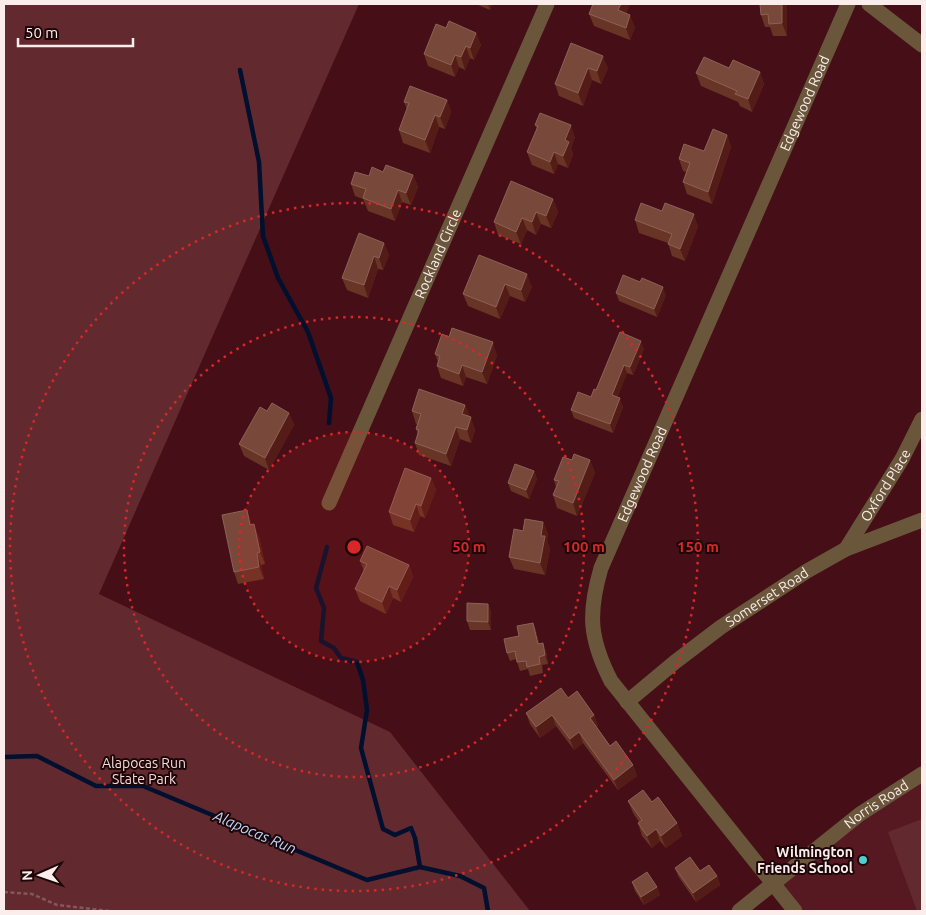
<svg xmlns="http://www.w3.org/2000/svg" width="926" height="915" viewBox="0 0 926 915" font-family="Ubuntu,sans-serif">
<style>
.built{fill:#561821}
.green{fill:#622a2e}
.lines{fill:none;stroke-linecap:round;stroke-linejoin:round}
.stream{stroke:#00102e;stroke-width:4.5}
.path{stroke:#82585d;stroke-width:2.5;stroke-dasharray:4 2.5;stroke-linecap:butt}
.street{stroke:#6a573b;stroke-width:15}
.wall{fill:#683425}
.shaded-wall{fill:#541c16}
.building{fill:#78483b;stroke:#8d6256}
.ring{fill:none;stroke:#d62828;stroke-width:2.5;stroke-dasharray:2.5 5}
.poi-dot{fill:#52cdcf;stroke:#1d0608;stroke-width:2}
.labels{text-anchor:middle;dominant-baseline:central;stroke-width:4;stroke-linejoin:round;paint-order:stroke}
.street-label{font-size:14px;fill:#fceded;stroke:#1d0608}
.park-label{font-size:14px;fill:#f4dbdb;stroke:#1d0608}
.poi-label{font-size:14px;font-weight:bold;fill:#fceded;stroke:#1d0608;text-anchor:end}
.water-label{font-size:15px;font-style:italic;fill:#bfd7fa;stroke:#1d0608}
.centre{fill:#d62828;stroke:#1d0608;stroke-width:2.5}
.ring-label{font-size:15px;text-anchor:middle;font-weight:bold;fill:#d62828;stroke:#1d0608;stroke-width:4;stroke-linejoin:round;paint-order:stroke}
</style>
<rect width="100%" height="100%" fill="#460e16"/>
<path class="built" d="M922,774V911H795L773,884Z"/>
<path class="green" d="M4,4H359L99,594L390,732L530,911H4Z
M922,819V911H917L888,832Z"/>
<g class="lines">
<path class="stream" d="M240,70L259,162L263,236L278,278L308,332L331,398L329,423
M327,547L316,588L324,608L321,641L334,648L341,658L357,662L363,680L367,710L361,748L383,829L395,835L411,828L415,838L420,867
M4,757L37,756L96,786H143L367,880L420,867L460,876L484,888L488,911"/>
<path class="path" d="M4,892L32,894L57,905L110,911"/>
<g class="street">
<path d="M869,4L922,45"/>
<path id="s1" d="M329,503L547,4"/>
<path id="s2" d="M846,549L902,459L922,419"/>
<path id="s3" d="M627,702L675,662L721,627L807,571L846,549L922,520"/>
<path id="s4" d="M739,911L860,814L922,774"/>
<path id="s5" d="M795,911L611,681C589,638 588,613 601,568L848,4"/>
</g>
</g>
<path class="wall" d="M476,4H492L490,10Z
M787,4V36H773L770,27H765L761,15Z
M626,13L635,27L630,40L594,26L589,14Z
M446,28L476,33L481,45L474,60L470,58L465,70L459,67L455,77L428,66L424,54Z
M571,43L608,68L601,84L592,80L583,106L559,96L555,84Z
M729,68L760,72L764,84L752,112L740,106L738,102L701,86L696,73Z
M447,100L451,112L445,129L439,127L430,153L403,143L399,130L407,109L404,102Z
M535,125L575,137L571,148L573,154L568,168L558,164L554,174L532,165L527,152L537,129Z
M727,135L731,147L712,204L687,194L683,182L686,172L683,171L679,159L704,151Z
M383,172L413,175L418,187L411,205L402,202L395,221L368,211L363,199L355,196L351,184L369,176Z
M553,199L558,212L551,228L541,224L536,235L527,230L521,244L498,235L494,222Z
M635,220L698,226L685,261L672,256L668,243L639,233Z
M384,243L389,255L383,270L378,269L368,298L347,290L342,278Z
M479,255L532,287L525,302L510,296L500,319L468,306L463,294Z
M616,293L666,295L657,317L619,301Z
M620,332L644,349L633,375L627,373L617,398L623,407L613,433L574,418L571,410L591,397L596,390Z
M435,354L497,355L487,384L466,377L463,386L441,378L437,366L438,362Z
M465,405L475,430L471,443L460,439L451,466L419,455L415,443L418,435L416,429L417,424H416L412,411Z
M267,411L289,413L294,425L269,470L244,456L239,444Z
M572,460H590L595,473L577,516L557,508L553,495L556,487L554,480Z
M534,471L537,479L529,499L511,491L508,483Z
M431,478L436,490L425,518L420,516L414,532L393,525L389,512Z
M251,522L252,525L259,537L265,564L261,565L264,579L238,584L234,572Z
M543,522L548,534L547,540L550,549L545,575L514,569L509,557Z
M360,561L409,565L413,577L401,602L393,598L386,614L360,601L355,589L364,571Z
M488,604L491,612V630H470L467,621Z
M533,623L536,631L539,643L546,651L548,664L542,665L543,673L530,676L528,669L520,671L516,659L510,661L507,653L519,636Z
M568,698L594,715L598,726L596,727L610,746L633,765L637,776L618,790L583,743L574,750L556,726L540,738L530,724L526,713Z
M628,801L652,802L677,823L682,836L666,848L660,841L652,848L642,836L638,823L639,822L633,813Z
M675,868L700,871L717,876L720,885L696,902L678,876Z
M632,882L657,887L660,895L644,905L635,891Z"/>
<path class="shaded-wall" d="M488,4H492L490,10Z
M621,4H630L623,23L618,10Z
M782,4H787V36L782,23Z
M630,15L635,27L630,40L626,28Z
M476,33L481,45L474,60L470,48Z
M466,46L470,58L465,70L461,57Z
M455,55L459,67L455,77L451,65Z
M603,56L608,68L601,84L597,71Z
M588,68L592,80L583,106L578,93Z
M760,72L764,84L752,112L748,99Z
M447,100L451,112L445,129L440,117Z
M435,115L439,127L430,153L425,140Z
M571,125L575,137L571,148L573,154L568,168L563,156L565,140Z
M727,135L731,147L712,204L708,192Z
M554,152L558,164L554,174L550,162Z
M413,175L418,187L411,205L406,193Z
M398,190L402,202L395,221L391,209Z
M553,199L558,212L551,228L546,216Z
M536,212L541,224L536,235L532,222Z
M694,214L698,226L685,261L680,249Z
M522,218L527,230L521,244L516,232Z
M384,243L389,255L383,270L379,258Z
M374,256L378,269L368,298L364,285Z
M527,274L532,287L525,302L521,290Z
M505,284L510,296L500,319L496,307Z
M663,287L666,295L657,317L654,309Z
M641,341L644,349L633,375L630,367Z
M493,342L497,355L487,384L482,372Z
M462,365L466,377L463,386L459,374Z
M624,365L627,373L615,404L612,395Z
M620,398L623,407L613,433L610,424Z
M465,405L470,417L462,414Z
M289,413L294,425L269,470L265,458Z
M471,417L475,430L471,443L467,430Z
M456,427L460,439L451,466L446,454Z
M590,460L595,473L577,516L573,503Z
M534,471L537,479L529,499L526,490Z
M431,478L436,490L425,518L421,506Z
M416,504L420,516L414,532L410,520Z
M247,510L251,522L255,538L250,525Z
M543,522L548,534L547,540L550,549L545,575L540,563L541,536Z
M254,524L259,537L265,564L260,552Z
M257,553L261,565L264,579L259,567Z
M409,565L413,577L401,602L397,590Z
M389,586L393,598L386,614L382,602Z
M488,604L491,612V630L488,622Z
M533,623L536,631L541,652L538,644Z
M543,643L546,651L548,664L545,655Z
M552,715L556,726L540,738L536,727Z
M594,715L598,726L594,729L590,718Z
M579,732L583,743L574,750L570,739Z
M633,765L637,776L618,790L614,780Z
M677,823L682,836L666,848L661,836Z
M656,829L660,841L652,848L647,836Z
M717,876L720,885L696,902L693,893Z
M657,887L660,895L644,905L641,897Z"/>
<path class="building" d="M593,4H621L618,10L630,15L626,28L589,14Z
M760,4H782V23L769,24L768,14L761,15Z
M449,21L476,33L470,48L466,46L461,57L455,55L451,65L424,54L436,24L446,28Z
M571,43L603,56L597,71L588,68L578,93L555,84Z
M704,57L729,68L733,60L760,72L748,99L735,94L737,91L696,73Z
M410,86L447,100L440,117L435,115L425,140L399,130L409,103L404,102Z
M540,113L571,125L565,140L569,142L563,156L554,152L550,162L527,152L538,126L535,125Z
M713,129L727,135L708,192L683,182L690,163L679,159L684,144L704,151Z
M386,165L413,175L406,193L398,190L391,209L363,198L366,189L351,184L355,172L369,176L372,167L383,172Z
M511,181L553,199L546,216L536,212L532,222L522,218L516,232L494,222Z
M641,203L662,211L665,203L694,214L680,249L668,244L672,234L635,220Z
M359,233L384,243L379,258L374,256L364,285L342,278Z
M479,255L527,274L521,290L505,284L496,307L463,294Z
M623,275L640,282L642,278L663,287L654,309L616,293Z
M452,328L493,342L482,372L462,365L459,374L437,366L440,356L435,354L442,334L449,337Z
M620,332L641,341L630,367L624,365L612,395L620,398L610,424L571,410L578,392L591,397L594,389L596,390Z
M419,389L465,405L462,414L471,417L467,430L456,427L446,454L415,443L419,430L416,429L421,414L412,411Z
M272,403L289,413L265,458L239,444L260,407L267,411Z
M574,454L590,460L573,503L553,495L559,481L554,480L563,457L572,460Z
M515,464L534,471L526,490L508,483Z
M405,468L431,478L421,506L416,504L410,520L389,512Z
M247,510L250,525L254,524L260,552L257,553L259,567L234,572L222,515Z
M525,519L543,522L541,536H545L540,563L509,557L514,529L523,531Z
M367,546L409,565L397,590L389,586L382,602L355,589L367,564L360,561Z
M467,603L488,604V622L467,621Z
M533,623L538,644L543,643L545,655L539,657L540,664L527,667L526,661L517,662L515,651L507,653L504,639L519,636L517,626Z
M561,688L568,698L577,691L594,715L590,718L610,746L616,741L633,765L614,780L579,732L570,739L552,715L536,727L526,713Z
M643,790L652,802L658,797L677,823L661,836L656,829L647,836L638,823L642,820L628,801Z
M690,857L700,871L709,865L717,876L693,893L675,868Z
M647,872L657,887L641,897L632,882Z"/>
<circle cx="354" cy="547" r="115" fill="#d62828" fill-opacity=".12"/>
<g class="ring">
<circle cx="354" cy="547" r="115"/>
<circle cx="354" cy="547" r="230"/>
<circle cx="354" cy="547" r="344"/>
</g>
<circle class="poi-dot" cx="863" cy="860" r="5"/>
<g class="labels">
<g class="street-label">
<text stroke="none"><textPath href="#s5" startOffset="919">Edgewood Road</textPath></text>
<text stroke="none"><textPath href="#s1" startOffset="272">Rockland Circle</textPath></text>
<text stroke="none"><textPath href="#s5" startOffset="514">Edgewood Road</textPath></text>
<text stroke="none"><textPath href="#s2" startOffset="75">Oxford Place</textPath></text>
<text stroke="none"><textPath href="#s3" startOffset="175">Somerset Road</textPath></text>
<text stroke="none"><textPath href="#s4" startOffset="174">Norris Road</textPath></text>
</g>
<g class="park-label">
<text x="144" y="763">Alapocas Run<tspan x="144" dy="16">State Park</tspan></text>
</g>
<g class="poi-label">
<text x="853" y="852">Wilmington<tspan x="853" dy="16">Friends School</tspan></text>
</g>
<g class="water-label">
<text transform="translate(255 832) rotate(23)">Alapocas Run</text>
</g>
</g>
<circle cx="354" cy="547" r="8" class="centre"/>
<g class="ring-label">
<text x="469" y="552">50 m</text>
<text x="584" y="552">100 m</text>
<text x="698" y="552">150 m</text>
</g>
<rect width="926" height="915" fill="none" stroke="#fceded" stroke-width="10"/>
<g transform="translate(40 875) rotate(268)" stroke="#1d0608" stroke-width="4" paint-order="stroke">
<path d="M0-4L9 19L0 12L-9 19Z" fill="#fceded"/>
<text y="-8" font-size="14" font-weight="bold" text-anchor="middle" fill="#fceded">N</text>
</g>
<path d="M18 38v8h115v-8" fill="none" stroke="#fceded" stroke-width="2.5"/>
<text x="25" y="38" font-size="15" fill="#fceded" stroke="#1d0608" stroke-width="4" paint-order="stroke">50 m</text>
</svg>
